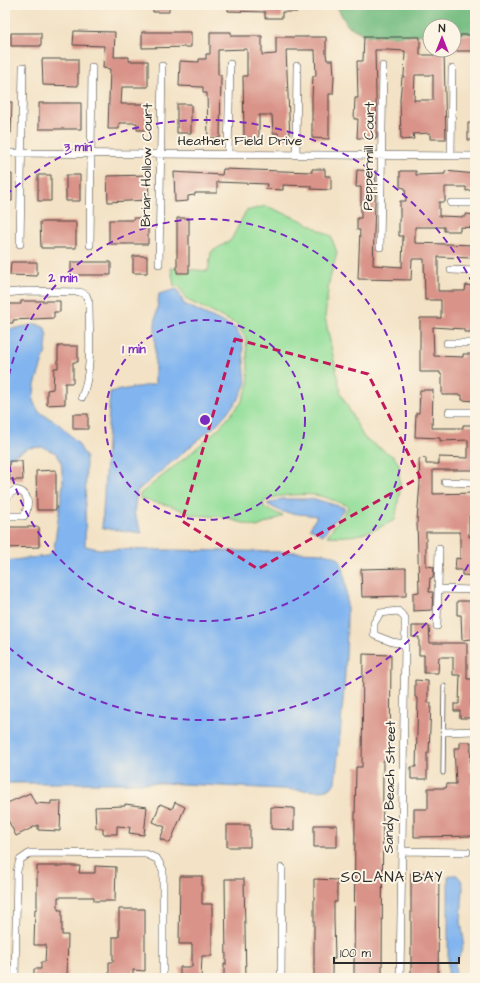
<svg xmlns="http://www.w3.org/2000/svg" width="480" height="983" viewBox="0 0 480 983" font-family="'Architects Daughter',sans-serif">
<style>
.green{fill:#94df9b;stroke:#608563}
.forest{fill:#77be83;stroke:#517457}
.water{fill:#82b5ef;stroke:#56708d}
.building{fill:#d99388;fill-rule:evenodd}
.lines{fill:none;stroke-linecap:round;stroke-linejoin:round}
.service-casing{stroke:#494642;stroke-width:5}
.minor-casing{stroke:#494642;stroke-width:8}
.service{stroke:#fff;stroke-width:3.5}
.minor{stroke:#fff;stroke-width:7}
.marked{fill:none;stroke:#c2185b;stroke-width:3;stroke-dasharray:8 5;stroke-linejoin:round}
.ring{fill:none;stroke:#7b2cbf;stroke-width:2;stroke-dasharray:7 5}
.labels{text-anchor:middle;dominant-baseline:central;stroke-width:4;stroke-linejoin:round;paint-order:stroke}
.street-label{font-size:14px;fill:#2b2b2b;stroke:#fcf5e5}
.neighbourhood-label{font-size:15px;letter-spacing:1px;fill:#2b2b2b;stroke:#fcf5e5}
.centre{fill:#7b2cbf;stroke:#fcf5e5;stroke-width:2}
.ring-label{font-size:12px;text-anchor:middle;font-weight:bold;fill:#7b2cbf;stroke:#fcf5e5;stroke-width:4;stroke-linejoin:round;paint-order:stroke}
</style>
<rect width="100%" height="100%" fill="#fcf5e5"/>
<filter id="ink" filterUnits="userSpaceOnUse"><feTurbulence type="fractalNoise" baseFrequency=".025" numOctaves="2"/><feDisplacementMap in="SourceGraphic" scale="8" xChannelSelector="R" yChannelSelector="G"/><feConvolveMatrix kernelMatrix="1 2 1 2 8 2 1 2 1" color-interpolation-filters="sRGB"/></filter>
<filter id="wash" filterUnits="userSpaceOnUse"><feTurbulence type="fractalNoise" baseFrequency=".012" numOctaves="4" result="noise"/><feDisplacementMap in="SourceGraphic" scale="16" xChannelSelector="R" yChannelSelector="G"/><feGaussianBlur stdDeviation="0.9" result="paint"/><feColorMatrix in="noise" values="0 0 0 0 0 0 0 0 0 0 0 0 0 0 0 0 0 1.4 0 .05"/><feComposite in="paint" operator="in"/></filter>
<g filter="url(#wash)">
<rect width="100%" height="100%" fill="#f3e2c5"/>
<path class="green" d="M266,206L301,220L331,236L337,253L329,282L325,317L341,394L364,438L394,457L399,464L400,491L395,520C369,533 357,538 327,536L348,508L347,505C336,502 325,496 314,495C303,494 268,494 263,504L265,508L283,516L257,527L222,517L192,515L172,506L140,499V494L191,453L219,428L241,403L249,384L246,339L238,325L187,300L179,286H174L171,268L208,271L211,252L231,240L246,211Z"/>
<path class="forest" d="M336,5H475V33H454V26H430V34L395,36L365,35L347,25Z"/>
<path class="water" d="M177,289L184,304L235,328L242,339L246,383L238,400L216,425L137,491L134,513L142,533L102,528L110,392L155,384V324L159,294Z
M37,324L45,328L47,337L46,351L35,385L33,401L39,412L59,424L77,442L86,457L85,546L99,549L296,552C307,553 328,551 338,558C358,575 339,750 335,782L331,788L318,791L163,783H5V561L47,556L54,549L63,483L61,461L56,453L42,447L28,448L5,460V415L10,373L5,367V330Z
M282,499H315L345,508L323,535L310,528L317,516L282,512L267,504Z
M452,875H457L461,880L463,887L461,921L464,941L461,952L455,964L456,978H448V877Z"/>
<g id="blocks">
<path class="building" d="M153,5H169V12H153Z
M228,5H298V12H282V18H265V12L228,11Z
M74,31L115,32L114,57H129V61H148V87H122L121,104H150V130H137V123H119V129H108L110,69L103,68L104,46L73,45Z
M142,32H191V47L142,48Z
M210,32H231V36H262V55L276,54V37H326V54L327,60H333L334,77L333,94H329V139L312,138V98L313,76H316L315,50H286L290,139H278V133H273L272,115H259V138H244L243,76H247V49L218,50V75H221L220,138H208L207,93H203V87L179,86L180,61L199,62V59H206V54H210Z
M11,33H41V46H11Z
M460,35H475V51H454V38H460Z
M364,37H420V55H434V50H444L446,139H430V133L413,134L414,139L401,140L400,100L402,77H404L405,51L387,50H375L377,138H357L358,119H354L355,98H358L357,61H363ZM415,75H433V100H414Z
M42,59H78V86L43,85Z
M5,102H12L11,133L5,132Z
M39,103H81V129H39Z
M177,104H191V133H177Z
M468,123H475V140H468Z
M223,169L312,172V169H325V176H331V190L311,189V186L283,185V190L266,189L267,184L217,182V193H195V195L188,196V201L175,202L174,172L222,175Z
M357,170L376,171L373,265L402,267L403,236H399V218H400V201H406L405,188L400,187V171H416V175L445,174V171L475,174V190L466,191V187H445V202H439V216L466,217V214L475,215V228L460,227V231H444V227H415V243L475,245V258L438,257V291H465L466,285L475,286V332H464V329L433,327L434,356L463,357V354H475V401L462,400V395H442V375L440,374V372H420V318H441V300H425L424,259H412L411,280L358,279L360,230H357V218H361V187H356Z
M5,174H12V201H5Z
M38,175H51V201H38Z
M66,175H80V201H66Z
M148,175L149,200L108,202L107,176Z
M133,218H148V244H109V220H133Z
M177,218H189V273H177Z
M40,222H76V248H41Z
M133,256H147V273H133Z
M11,262H37V276L10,275Z
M71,262H111V275H71Z
M21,301H60V312H54V318L13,320V323H5V304H21Z
M58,346H78V362H73V383H65V404L47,405V390L53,389L54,368H58Z
M420,390H433L432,428H463V425H475V470H433V494L473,493L475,511H473V517L469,516V537H473L475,576L462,575V570H455L456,558L460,559V532H426V566L434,567L433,578H430L429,592H433L432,610L413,611V593L419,592L417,520L420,483L419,459L426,458V464H439V457L468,458V440L440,441V438L415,437L416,413H419Z
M73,414H88V429H73Z
M9,461H22L23,480H10Z
M56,470V510H37L36,471Z
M5,527H39V547L5,548Z
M406,568V596L362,597L361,569Z
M457,601H472V639L462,640L461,615H457Z
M412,626H429L430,643H467V679H475V700H471V718H460V711H454V704H459L460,675H453V657H439L438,673H424V655H419V637H412Z
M363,654L391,655L390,761H383L382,978H354L355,816L356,767H362Z
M415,680L428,681V703H431L429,753H427V779H411V767H416L418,698L415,697Z
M460,742H471L470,772L475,771V784H471V808L475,809V836L414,837V809H428V788H446L447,784H456L454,748H460Z
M30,793L35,803L51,804V801H61L60,831L38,830V825L16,836L7,818L5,819V804Z
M175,802L185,807L170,843L160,839L165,827L153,822L160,804L172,809Z
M125,804L147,807L144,835L129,833L130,827L117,826V834H103V828H96L95,807L125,806Z
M271,807L294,808V830L271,829Z
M227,825H250V847H227Z
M314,825H337V847H314Z
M37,866H80L79,873H95V866L116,867L115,901H94V897H58V910H62V935H68L67,978H34V969H41V962H45L46,945H34L35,909H37Z
M439,872L438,978H411V873Z
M180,876H202V904H212V956H202L201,978H180V967H192V944H179Z
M225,879H244L246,978H224V964L226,965Z
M314,879L337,880V902H334V919L335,959H332V978H314Z
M119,909H145V971L133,970V978H109V962H113V937H119Z"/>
</g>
</g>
<g filter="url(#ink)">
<use href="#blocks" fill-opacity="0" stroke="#494642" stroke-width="1"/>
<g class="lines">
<g class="service-casing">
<path id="service" d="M443,773L444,686"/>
</g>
<g class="minor-casing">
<path id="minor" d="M5,153L475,156
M228,154L230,64
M296,155L297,66
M451,156L452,69
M451,203H475
M20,244L23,67
M90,245L92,67
M380,247L383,66
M159,264L162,66
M451,270L475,271
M5,293L28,291L80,292L86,295L89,303C89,333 93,369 82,397
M447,343H475
M449,412H475
M445,482L475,483
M5,501L10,493L16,490C29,492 30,505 24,516H5
M438,589L475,590
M437,626L439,549
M444,732L475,731
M402,851L467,852
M15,978L17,871L20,860L30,853L146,854L157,859L163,870V978
M281,978L282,868
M400,978L405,644V618L398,611L380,613L374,623V635L392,642L405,644"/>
</g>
<use href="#service" class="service"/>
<use href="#minor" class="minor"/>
</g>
</g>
<path class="marked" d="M235,339L368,374L420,477L258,569L182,521Z"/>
<g class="ring">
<circle cx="205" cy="420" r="100"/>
<path d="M5 399A201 201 0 1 1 5 441"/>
<path d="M474 554A301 301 0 0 1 6 645M6 195A301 301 0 0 1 474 286"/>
</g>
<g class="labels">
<g class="street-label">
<text x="240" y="141">Heather Field Drive</text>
<text transform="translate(369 156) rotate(-89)">Peppermill Court</text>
<text transform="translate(147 165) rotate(-89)">Briar Hollow Court</text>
<text transform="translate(390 787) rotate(-89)">Sandy Beach Street</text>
</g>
<g class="neighbourhood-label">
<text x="392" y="877">SOLANA BAY</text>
</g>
</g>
<circle cx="205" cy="420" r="6" class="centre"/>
<g class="ring-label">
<text x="78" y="151">3 min</text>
<text x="63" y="282">2 min</text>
<text x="134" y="353">1 min</text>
</g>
<rect width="480" height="983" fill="none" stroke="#fcf5e5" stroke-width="20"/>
<g transform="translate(442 38)"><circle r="19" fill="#fcf5e5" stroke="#a8a49b"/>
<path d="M0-3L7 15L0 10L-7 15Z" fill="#b5179e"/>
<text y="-6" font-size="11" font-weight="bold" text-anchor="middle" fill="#2b2b2b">N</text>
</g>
<path d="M334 957v6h125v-6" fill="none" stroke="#2b2b2b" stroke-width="2"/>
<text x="340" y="957" font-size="12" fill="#2b2b2b" stroke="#fcf5e5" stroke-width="3" paint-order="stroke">100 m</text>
</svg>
